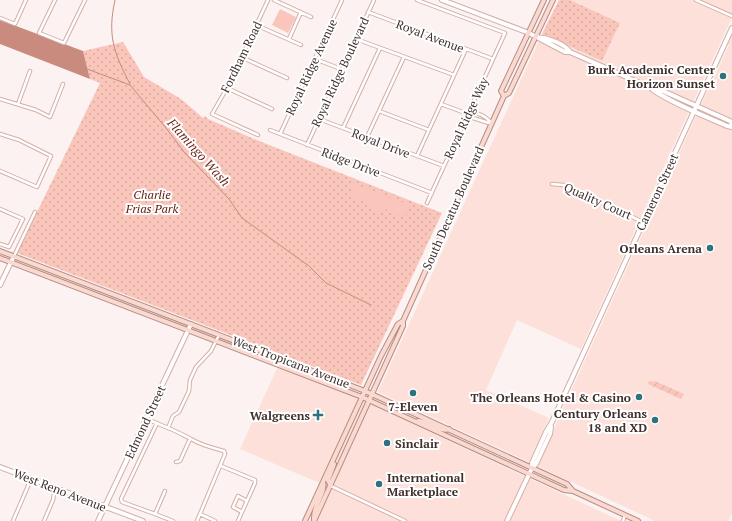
<svg xmlns="http://www.w3.org/2000/svg" width="732" height="521" viewBox="0 0 732 521" font-family="'PT Serif',serif">
<style>
.built{fill:#fde0da}
.grass{fill:url(#grass-dots)}
.garden{fill:url(#garden-furrows)}
.pitch{fill:#fac5ba}
.water{fill:#ca8b7f}
.lines{fill:none;stroke-linecap:round;stroke-linejoin:round}
.stream{stroke:#ca8b7f;stroke-width:1}
.street-casing{stroke:#d5afa7;stroke-width:4.5}
.secondary-casing{stroke:#d5afa7;stroke-width:6}
.primary-casing{stroke:#b68d84;stroke-width:6}
.street{stroke:#fff;stroke-width:2.5}
.secondary{stroke:#fff;stroke-width:4}
.primary{stroke:#fad9d1;stroke-width:4}
.poi-dot{fill:#2c727f;stroke:#fff;stroke-width:1.5}
.labels{text-anchor:middle;dominant-baseline:central;stroke-width:4;stroke-linejoin:round;paint-order:stroke}
.street-label{font-size:12px;fill:#3f302d;stroke:#fff}
.poi-label{font-size:12px;font-weight:bold;fill:#3f302d;stroke:#fff;text-anchor:end}
.park-label{font-size:12px;font-style:italic;fill:#63180b;stroke:#fff}
.water-label{font-size:13px;font-style:italic;fill:#6a1f12;stroke:#fff}
</style>
<defs>
<pattern id="grass-dots" width="8" height="8" patternUnits="userSpaceOnUse"><rect width="8" height="8" fill="#fac5ba"/><path d="M2 2h.1M6 6h.1" fill="none" stroke="#d7aaa0" stroke-width="1.8" stroke-linecap="round"/></pattern>
<pattern id="garden-furrows" width="10" height="10" patternUnits="userSpaceOnUse"><rect width="10" height="10" fill="#fac5ba"/><path d="M-1 1l2-2M0 10L10 0M9 11l2-2" fill="none" stroke="#d7aaa0"/></pattern>
</defs>
<rect width="100%" height="100%" fill="#fbf2f1"/>
<path class="built" d="M570,0H732V17L581,349L517,320L486,390L549,418L529,462L378,392L542,34L602,61L620,23Z
M732,28V121L700,107L729,45L725,43Z
M697,114L732,130V513L728,521H655L537,466Z
M280,362L436,435L621,521H310L326,486L240,449Z"/>
<path class="grass" d="M559,0H570L620,23L602,61L542,34Z
M123,42L144,77L181,99L203,118L205,116L208,119L259,141L442,213L361,385L17,253L100,83L90,79L83,51Z"/>
<path class="garden" d="M649,381L654,382L655,381L684,394L681,399L648,384Z"/>
<path class="pitch" d="M280,9L296,17L288,33L272,25Z
M355,184L410,205L406,215L391,214V211L386,209L385,213L372,209V205L361,201L360,204L350,197L353,192L351,188Z"/>
<path class="water" d="M0,20L83,51L90,79L0,44Z"/>
<g class="lines">
<path class="stream" d="M115,0C107,36 114,53 130,84
M87,69L130,85L166,128L184,152L229,199L242,218L309,266L326,283L371,305"/>
<g class="street-casing">
<path id="street" d="M55,0L39,33L64,43L85,0
M274,0L311,17
M417,0L505,33L427,203
M696,0L732,16
M368,12L493,59
M0,18L15,24L26,0
M256,25L301,45
M289,39L301,12
M356,39L454,75
M241,57L287,78
M315,59L341,69
M227,88L272,109
M0,99L36,110L50,117L63,84
M18,104L30,71
M441,104L468,114L473,118L492,124
M379,111L429,130
M468,113C477,111 486,117 492,123
M319,119L444,166
M343,128L380,48
M270,130L432,193
M0,134L19,140L51,156L37,187L0,171
M280,134L342,0
M258,135L212,114L227,88L268,0
M367,137L404,57
M307,145L374,0
M417,156L466,49
M552,184L563,185L643,222
M0,209L23,219L9,247L0,244
M14,256L35,212
M147,419L168,428L173,416L179,412L189,391L190,380L196,367L211,351L219,335
M168,428C176,431 183,435 191,439C201,445 212,448 224,451L225,454L200,514L215,521
M176,462L180,461L190,439
M221,466L255,480V483L238,521
M331,486L405,521
M165,491L155,514L173,521
M242,512L233,507L238,496L247,501
M155,514L122,502L121,499L157,423
M13,521L31,479
M44,521L53,500L55,488
M197,521L200,514
M623,521L625,515"/>
</g>
<g class="secondary-casing">
<path id="secondary" d="M442,0L529,33L565,52H570L649,87L663,91L730,121L732,124
M537,37C548,38 564,43 570,52
M653,90C675,105 703,115 727,126L732,127
M0,285L14,256
M0,467L143,521
M532,468L536,464L550,434L551,427
M98,521L191,324
M507,521L532,468V463L546,432L552,422L732,28"/>
</g>
<g class="primary-casing">
<path id="primary" d="M504,96L501,91L544,0
M0,251L365,391L567,484L573,491
M0,258L362,397L564,490L573,491L638,521
M418,421C427,421 442,433 449,429
M331,486L328,480L334,464
M314,519C313,505 326,492 323,482
M305,521L381,356L398,324L403,321
M314,521L403,326V321L504,96L509,93L553,0"/>
</g>
<use href="#street" class="street"/>
<use href="#secondary" class="secondary"/>
<use href="#primary" class="primary"/>
</g>
<g class="poi-dot">
<circle cx="723" cy="76" r="4"/>
<circle cx="710" cy="248" r="4"/>
<circle cx="413" cy="393" r="4"/>
<circle cx="639" cy="397" r="4"/>
<path d="M316 409h4v4h4v4h-4v4h-4v-4h-4v-4h4z"/>
<circle cx="655" cy="420" r="4"/>
<circle cx="387" cy="443" r="4"/>
<circle cx="379" cy="484" r="4"/>
</g>
<g class="labels">
<g class="street-label">
<text transform="translate(430 36) rotate(21)">Royal Avenue</text>
<text transform="translate(241 57) rotate(-64)">Fordham Road</text>
<text transform="translate(311 67) rotate(-65)">Royal Ridge Avenue</text>
<text transform="translate(340 72) rotate(-65)">Royal Ridge Boulevard</text>
<text transform="translate(466 118) rotate(-65)">Royal Ridge Way</text>
<text transform="translate(381 143) rotate(21)">Royal Drive</text>
<text transform="translate(351 162) rotate(21)">Ridge Drive</text>
<text transform="translate(657 192) rotate(-65)">Cameron Street</text>
<text transform="translate(598 201) rotate(24)">Quality Court</text>
<text transform="translate(453 208) rotate(-66)">South Decatur Boulevard</text>
<text transform="translate(291 362) rotate(21)">West Tropicana Avenue</text>
<text transform="translate(145 422) rotate(-65)">Edmond Street</text>
<text transform="translate(60 490) rotate(21)">West Reno Avenue</text>
</g>
<g class="poi-label">
<text x="715" y="69">Burk Academic Center<tspan x="715" dy="14">Horizon Sunset</tspan></text>
<text x="702" y="248">Orleans Arena</text>
<text x="631" y="397">The Orleans Hotel &amp; Casino</text>
<text x="413" y="406" text-anchor="middle">7-Eleven</text>
<text x="647" y="413">Century Orleans<tspan x="647" dy="14">18 and XD</tspan></text>
<text x="310" y="415">Walgreens</text>
<text x="395" y="443" text-anchor="start">Sinclair</text>
<text x="387" y="477" text-anchor="start">International<tspan x="387" dy="14">Marketplace</tspan></text>
</g>
<g class="park-label">
<text x="152" y="194">Charlie<tspan x="152" dy="14">Frias Park</tspan></text>
</g>
<g class="water-label">
<text transform="translate(199 152) rotate(48)">Flamingo Wash</text>
</g>
</g>
</svg>
